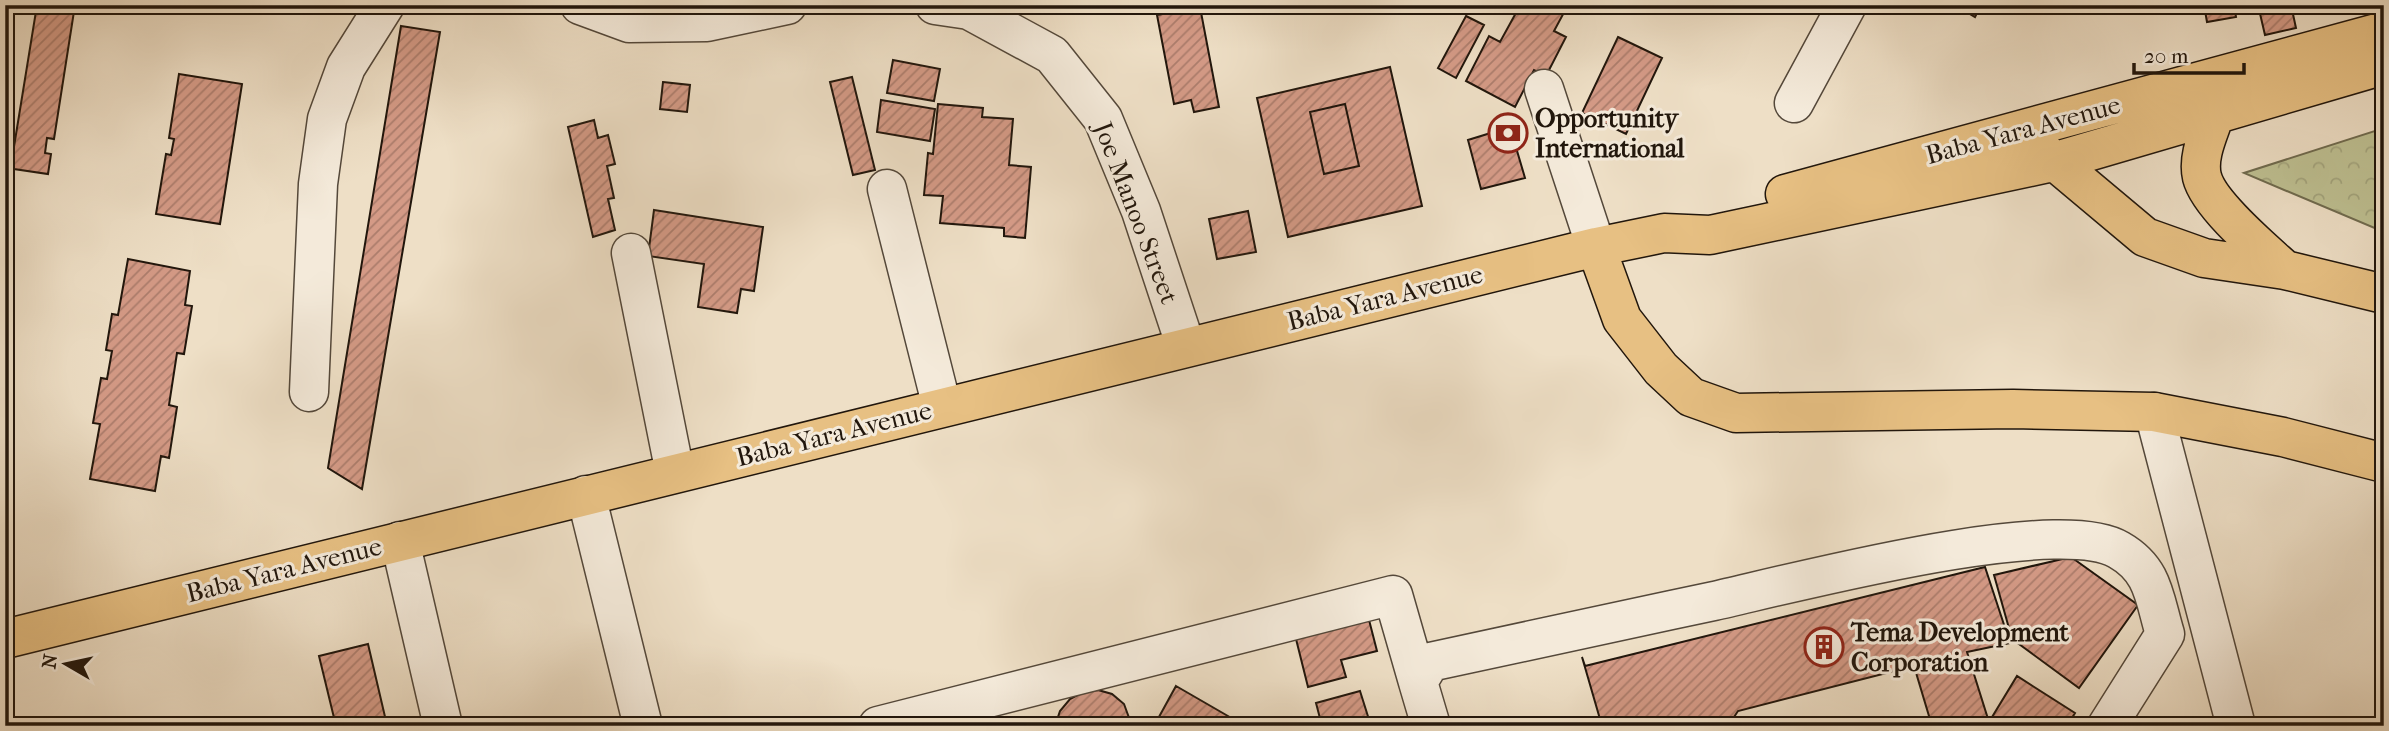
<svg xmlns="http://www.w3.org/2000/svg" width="2389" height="731" viewBox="0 0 2389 731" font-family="'IM FELL French Canon',serif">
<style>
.park{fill:url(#park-crowns);stroke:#706b4f;stroke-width:2}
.building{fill:url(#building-hatch);stroke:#21160c;stroke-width:2;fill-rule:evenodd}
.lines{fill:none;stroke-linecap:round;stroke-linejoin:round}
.minor-casing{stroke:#54483a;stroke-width:41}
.major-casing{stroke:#21160c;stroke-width:41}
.minor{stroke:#f4eada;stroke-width:38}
.major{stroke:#e7c083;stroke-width:38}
.labels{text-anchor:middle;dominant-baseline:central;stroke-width:6;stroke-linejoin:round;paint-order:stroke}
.poi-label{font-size:26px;font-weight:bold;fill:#21160c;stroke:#f4eada;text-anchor:start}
.street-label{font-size:26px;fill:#21160c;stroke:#f4eada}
</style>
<defs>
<pattern id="park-crowns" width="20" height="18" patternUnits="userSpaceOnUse" patternTransform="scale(1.75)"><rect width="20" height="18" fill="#bec092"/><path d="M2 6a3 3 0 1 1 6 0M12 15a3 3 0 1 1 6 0" fill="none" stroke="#a3a47d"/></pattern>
<pattern id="building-hatch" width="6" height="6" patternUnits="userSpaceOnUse" patternTransform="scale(1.75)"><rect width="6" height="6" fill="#d49a86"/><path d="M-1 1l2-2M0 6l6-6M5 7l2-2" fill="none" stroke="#ac7d6c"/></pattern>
</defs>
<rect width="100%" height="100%" fill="#eedfc6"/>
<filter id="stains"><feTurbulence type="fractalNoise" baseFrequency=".00286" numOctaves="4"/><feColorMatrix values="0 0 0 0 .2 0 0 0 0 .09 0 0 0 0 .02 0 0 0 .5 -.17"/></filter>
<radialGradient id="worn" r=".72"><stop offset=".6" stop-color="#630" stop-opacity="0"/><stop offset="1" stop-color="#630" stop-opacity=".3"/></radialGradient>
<path class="park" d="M2384,128V232L2244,173Z"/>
<path class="building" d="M37,5H75L54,139L47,138L45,153L51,154L48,174L14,169L11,165Z
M1507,5H1568L1554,31L1566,37L1546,76L1534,70L1515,107L1466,81L1489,36L1500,42L1517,11Z
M1955,5H1981L1975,17Z
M2204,5H2234L2236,17L2207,22Z
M2258,5H2291L2296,28L2265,35Z
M1200,7L1219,107L1194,112L1191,100L1174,104L1157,15Z
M1466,16L1484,25L1456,78L1438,68Z
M401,26L440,32L362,489L328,468Z
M1618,37L1662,58L1626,134L1582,113Z
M893,60L940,69L934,101L887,93Z
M1390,67L1422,206L1288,237L1257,98ZM1345,104L1359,166L1324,174L1310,112Z
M179,74L242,84L220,224L156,214L166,154L171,155L174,139L169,138Z
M852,77L875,170L853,175L830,82Z
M663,82L690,85L687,112L660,109Z
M881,100L935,109L930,141L877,132Z
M938,104L983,108L982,117L1013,119L1009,165L1031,167L1025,238L1004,236V228L940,223L943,196L924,195L928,153L933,154Z
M1345,104L1359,166L1324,174L1310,112Z
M594,120L598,138L608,135L615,164L607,166L614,198L608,199L615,230L593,237L568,127Z
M1510,127L1525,178L1481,189L1468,140Z
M654,210L763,227L754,291L741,289L737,313L698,307L704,264L648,256Z
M1248,211L1256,252L1217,259L1209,219Z
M128,259L190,271L185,305L192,306L184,354L177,353L169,405L177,407L169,458L161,456L155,491L90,479L100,424L93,423L101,378L107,379L112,351L106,350L112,314L118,315Z
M2071,557L2138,605L2079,688L2012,639L1994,575Z
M1985,567L2010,643L1967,652L1989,722L2017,676L2075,713L2067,726H1932L1914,666L1738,711L1728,726H1602L1582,657L1585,666Z
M1368,616L1377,651L1341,660L1346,677L1308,687L1295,635Z
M368,644L386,721L364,726H336L319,656Z
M1176,686L1240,723L1238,726H1154Z
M1098,690L1112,694L1124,704L1132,726H1055L1060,711L1070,699L1083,692Z
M1360,691L1371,726H1322L1316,703Z"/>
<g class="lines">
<g class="minor-casing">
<path id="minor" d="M580,5L629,23L707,22L787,5
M935,5L969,10L1052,55L1103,119L1141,211L1186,347
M1544,89L1596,247
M1794,103L1847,5
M887,189L942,407
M631,253L675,473
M309,392L318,184L327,119L346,67L385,5
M2154,412L2236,726
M586,495L643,726
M400,541L443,726
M878,726L1393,595L1418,682
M1431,726L1418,682L1430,662C1524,642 1619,621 1714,601C1790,584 2058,513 2119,550C2154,570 2154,598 2165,634L2107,726"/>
</g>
<g class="major-casing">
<path id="major" d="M2215,114C2209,133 2197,156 2202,177C2209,205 2263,250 2285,270
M2040,149L2145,237L2204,258L2285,270L2384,294
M1785,194L2384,31
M1596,247L1622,319L1661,369L1691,397L1736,413L2013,409L2154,412L2283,437L2384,463
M5,639L1596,247L1664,233L1710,235L2053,162L2384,65"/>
</g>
<use href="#minor" class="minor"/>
<use href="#major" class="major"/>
</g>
<defs>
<g id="bank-ring" transform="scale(2.0125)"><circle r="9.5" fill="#f4eada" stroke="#8f2418" stroke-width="1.5"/><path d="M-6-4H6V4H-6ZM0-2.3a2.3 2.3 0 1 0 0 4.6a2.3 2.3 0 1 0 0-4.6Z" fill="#8f2418"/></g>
<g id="building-ring" transform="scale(2.0125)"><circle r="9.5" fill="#f4eada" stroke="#8f2418" stroke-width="1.5"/><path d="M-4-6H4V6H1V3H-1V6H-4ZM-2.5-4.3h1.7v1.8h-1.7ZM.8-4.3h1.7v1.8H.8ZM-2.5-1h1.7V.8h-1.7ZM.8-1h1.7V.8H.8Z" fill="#8f2418"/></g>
</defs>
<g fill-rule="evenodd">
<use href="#bank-ring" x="1508" y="133"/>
<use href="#building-ring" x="1824" y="647"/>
</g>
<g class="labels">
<g class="poi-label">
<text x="1535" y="118">Opportunity<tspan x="1535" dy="30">International</tspan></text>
<text x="1851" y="632">Tema Development<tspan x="1851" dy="30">Corporation</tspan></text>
</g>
<g class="street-label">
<text transform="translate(2023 130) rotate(-15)">Baba Yara Avenue</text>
<text transform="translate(1136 213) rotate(69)">Joe Manoo Street</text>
<text transform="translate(1385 298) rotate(-14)">Baba Yara Avenue</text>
<text transform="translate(834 434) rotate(-14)">Baba Yara Avenue</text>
<text transform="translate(284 570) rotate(-14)">Baba Yara Avenue</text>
</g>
</g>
<rect width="2389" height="731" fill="none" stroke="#eedfc6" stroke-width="28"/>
<rect x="7" y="7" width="2375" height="717" fill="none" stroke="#21160c" stroke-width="3.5"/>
<rect x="14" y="14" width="2361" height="703" fill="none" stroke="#21160c" stroke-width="2"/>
<g transform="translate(66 664) rotate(279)" stroke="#f4eada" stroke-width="5" paint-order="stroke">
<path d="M0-5L12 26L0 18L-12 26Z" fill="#21160c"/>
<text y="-10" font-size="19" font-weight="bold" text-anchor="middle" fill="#21160c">N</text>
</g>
<path d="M2134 63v10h110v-10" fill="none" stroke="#21160c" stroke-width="3.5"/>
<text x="2144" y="63" font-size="21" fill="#21160c" stroke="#f4eada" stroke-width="5" paint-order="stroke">20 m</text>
<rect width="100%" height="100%" filter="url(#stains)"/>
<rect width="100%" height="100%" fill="url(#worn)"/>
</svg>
